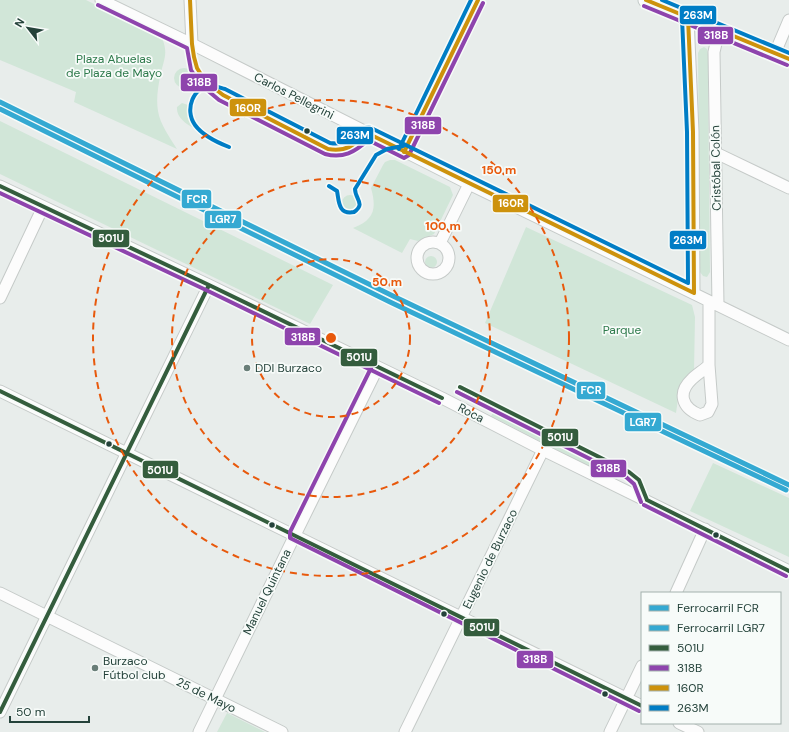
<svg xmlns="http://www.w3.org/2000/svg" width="789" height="732" viewBox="0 0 789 732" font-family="'DM Sans',sans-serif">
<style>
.green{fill:#d1e6d8}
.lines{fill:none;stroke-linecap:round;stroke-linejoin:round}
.street-casing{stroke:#c5cac8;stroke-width:13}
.secondary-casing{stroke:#c3cbc8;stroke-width:17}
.street{stroke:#fcfcfc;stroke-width:11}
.secondary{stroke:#fcfcfc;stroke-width:15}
.bus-1-casing{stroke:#f7fbf9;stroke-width:7}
.bus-2-casing{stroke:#f7fbf9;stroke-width:7}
.bus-3-casing{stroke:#f7fbf9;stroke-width:7}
.bus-4-casing{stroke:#f7fbf9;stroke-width:7}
.bus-1{stroke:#345d3d;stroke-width:4}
.bus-2{stroke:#8e44ad;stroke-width:4}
.bus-3{stroke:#cd920c;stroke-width:4}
.bus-4{stroke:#007dc5;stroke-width:4}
.rail-1-casing{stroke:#f7fbf9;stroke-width:8}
.rail-2-casing{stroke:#f7fbf9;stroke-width:8}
.rail-1{stroke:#34a9d2;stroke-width:5}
.rail-2{stroke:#34a9d2;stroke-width:5}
.ring{fill:none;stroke:#e8590c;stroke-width:2;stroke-dasharray:7 5}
.bus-dot{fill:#24423a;stroke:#f7fbf9;stroke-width:1.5}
.poi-dot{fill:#697e78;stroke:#f7fbf9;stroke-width:1.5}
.labels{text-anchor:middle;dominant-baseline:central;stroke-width:3.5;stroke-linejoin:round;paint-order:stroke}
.park-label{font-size:12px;fill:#2d7a4b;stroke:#f7fbf9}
.street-label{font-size:12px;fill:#24423a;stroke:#f7fbf9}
.poi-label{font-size:12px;fill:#24423a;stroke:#f7fbf9;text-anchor:start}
.centre{fill:#e8590c;stroke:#f7fbf9;stroke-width:2}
.ring-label{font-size:12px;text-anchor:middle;font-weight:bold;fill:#e8590c;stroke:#f7fbf9;stroke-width:3.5;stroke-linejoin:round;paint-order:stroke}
.line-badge{stroke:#f7fbf9;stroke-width:1.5}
.badge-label{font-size:11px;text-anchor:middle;font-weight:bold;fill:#fff}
</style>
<rect width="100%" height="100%" fill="#e8edeb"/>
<path class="green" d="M0,0H86L162,38C169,54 163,61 160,77C158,88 156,99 158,111C160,124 170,138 177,149L74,102L76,92L0,60Z
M704,47L707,49L708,54V85L710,272L707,277L703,276L700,272L698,53L700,49Z
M174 78a10 10 0 1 1 20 0a10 10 0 1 1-20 0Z
M182,103L188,105L190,120L194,128C186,124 176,117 177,107Z
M0,121L333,285L310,324L0,174Z
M390,160H395L450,187L453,195L434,234L418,241L410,239L402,253L353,228C374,220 377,209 371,188L383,165L385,162Z
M342 203a8 8 0 1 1 16 0a8 8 0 1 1-16 0Z
M526,227L692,305L695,317L694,372L683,385L678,399L676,413L485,323Z
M425 262a6 6 0 1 1 12 0a6 6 0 1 1-12 0Z
M495,410L608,467L618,476L617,479L615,480L491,416Z
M713,463L789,498V557L690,511Z
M227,713L265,732H217Z"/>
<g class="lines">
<g class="street-casing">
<path id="street" d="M101,0L192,44L469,184L789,340
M190,0L192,44
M688,18L693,132L694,293
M775,53L789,20
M404,152L478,0
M716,153L789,188
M0,186L209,285L378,367L442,398L543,450L789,571
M417 258a16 16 0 1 1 32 0a16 16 0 1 1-32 0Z
M440,243L469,184
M0,298L43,207
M709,301V365L712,404L708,412L700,415C682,408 677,393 692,379C697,374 704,370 709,365
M718,305L714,52L719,30
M0,391L642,706
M0,593L282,732
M676,593L705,529
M0,712L209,285
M679,723L698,732
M199,732L295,535L378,367
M405,732L543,450
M610,732L642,666"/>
</g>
<g class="secondary-casing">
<path id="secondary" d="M646,0L789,59"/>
</g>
<use href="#street" class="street"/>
<use href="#secondary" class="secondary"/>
<g class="bus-1-casing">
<path id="bus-1" d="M0,186L209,285L442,398
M460,387L629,472L639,480L647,500
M0,391L642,706
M647,500L789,571
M0,712L209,285"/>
</g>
<g class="bus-2-casing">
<path id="bus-2" d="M98,5L187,48L191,70L200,84L219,100L325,154C343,159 355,152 368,140L404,158L409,155L483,3
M644,6L787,65
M0,193L206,290L439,403
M373,364L290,532V538L639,711
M457,392L626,477L634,484L641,502
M644,505L786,576"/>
</g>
<g class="bus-3-casing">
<path id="bus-3" d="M190,0L192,44L194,57L197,68L205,81L223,95L328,149C347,152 354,145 367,133
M646,0L789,59
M367,133L694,293L693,132L688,18
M404,152L478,0"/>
</g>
<g class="bus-4-casing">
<path id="bus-4" d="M662,0L789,53
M229,147C216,142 203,136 195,125C184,110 193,85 213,86C217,86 221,88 225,89L330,143C354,147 357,127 369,127L688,283L687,132L682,18
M399,149L471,0
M329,186L337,191C339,201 338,215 354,212C366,204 355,199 355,189L376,155L387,149L403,146"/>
</g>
<use href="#bus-1" class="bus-1"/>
<use href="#bus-2" class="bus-2"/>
<use href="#bus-3" class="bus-3"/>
<use href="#bus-4" class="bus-4"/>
<g class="rail-1-casing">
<path id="rail-1" d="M0,102L393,296L789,485"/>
</g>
<g class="rail-2-casing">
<path id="rail-2" d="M0,109L390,302L786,490"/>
</g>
<use href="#rail-1" class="rail-1"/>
<use href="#rail-2" class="rail-2"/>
</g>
<g class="ring">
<circle cx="331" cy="338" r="79"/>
<circle cx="331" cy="338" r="159"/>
<circle cx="331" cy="338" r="238"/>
</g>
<g class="bus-dot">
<circle cx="307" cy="131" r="3.5"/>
<circle cx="109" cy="444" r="3.5"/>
<circle cx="272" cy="525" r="3.5"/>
<circle cx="716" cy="535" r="3.5"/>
<circle cx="444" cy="614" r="3.5"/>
<circle cx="605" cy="694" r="3.5"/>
</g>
<g class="poi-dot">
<circle cx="247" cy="368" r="4"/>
<circle cx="95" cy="668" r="4"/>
</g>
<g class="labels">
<g class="park-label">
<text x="114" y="59">Plaza Abuelas<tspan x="114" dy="14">de Plaza de Mayo</tspan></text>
<text x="622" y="330">Parque</text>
</g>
<g class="street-label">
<text transform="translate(294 96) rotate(27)">Carlos Pellegrini</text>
<text transform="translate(716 168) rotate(-91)">Cristóbal Colón</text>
<text transform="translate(471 413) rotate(27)">Roca</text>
<text transform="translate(490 559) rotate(-64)">Eugenio de Burzaco</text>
<text transform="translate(267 592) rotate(-64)">Manuel Quintana</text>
<text transform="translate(206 695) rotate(26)">25 de Mayo</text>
</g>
<g class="poi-label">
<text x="255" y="368">DDI Burzaco</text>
<text x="103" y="661">Burzaco<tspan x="103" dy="14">Fútbol club</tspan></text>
</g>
</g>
<circle cx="331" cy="338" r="6" class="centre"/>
<g class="ring-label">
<text x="499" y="174">150 m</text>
<text x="443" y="230">100 m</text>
<text x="387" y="286">50 m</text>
</g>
<g class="line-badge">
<rect x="679" y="5" width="38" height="20" rx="4" fill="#007dc5"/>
<rect x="697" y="26" width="37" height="19" rx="4" fill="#8e44ad"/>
<rect x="180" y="73" width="38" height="19" rx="4" fill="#8e44ad"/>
<rect x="229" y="98" width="38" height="19" rx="4" fill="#cd920c"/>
<rect x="404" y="116" width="38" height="19" rx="4" fill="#8e44ad"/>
<rect x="336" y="126" width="38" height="19" rx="4" fill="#007dc5"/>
<rect x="181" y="189" width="31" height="20" rx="4" fill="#34a9d2"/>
<rect x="492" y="194" width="37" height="19" rx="4" fill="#cd920c"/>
<rect x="204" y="210" width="38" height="19" rx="4" fill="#34a9d2"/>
<rect x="92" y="229" width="38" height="19" rx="4" fill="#345d3d"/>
<rect x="669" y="230" width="38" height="20" rx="4" fill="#007dc5"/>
<rect x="284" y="327" width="37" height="19" rx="4" fill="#8e44ad"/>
<rect x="340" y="348" width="38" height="19" rx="4" fill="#345d3d"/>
<rect x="576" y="381" width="30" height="19" rx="4" fill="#34a9d2"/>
<rect x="624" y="412" width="38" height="20" rx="4" fill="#34a9d2"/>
<rect x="541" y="428" width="38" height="19" rx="4" fill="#345d3d"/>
<rect x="590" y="459" width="37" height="19" rx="4" fill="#8e44ad"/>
<rect x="142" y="460" width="37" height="19" rx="4" fill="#345d3d"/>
<rect x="463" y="618" width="37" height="19" rx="4" fill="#345d3d"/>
<rect x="516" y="650" width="38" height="19" rx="4" fill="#8e44ad"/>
</g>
<g class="badge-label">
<text x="698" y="19">263M</text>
<text x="716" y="39">318B</text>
<text x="199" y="86">318B</text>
<text x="248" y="112">160R</text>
<text x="423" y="129">318B</text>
<text x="355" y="139">263M</text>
<text x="197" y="203">FCR</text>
<text x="511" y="207">160R</text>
<text x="223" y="223">LGR7</text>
<text x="111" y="242">501U</text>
<text x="688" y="244">263M</text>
<text x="303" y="341">318B</text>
<text x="359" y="361">501U</text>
<text x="591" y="394">FCR</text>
<text x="643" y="426">LGR7</text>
<text x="560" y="441">501U</text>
<text x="608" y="472">318B</text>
<text x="160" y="474">501U</text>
<text x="482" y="631">501U</text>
<text x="535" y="663">318B</text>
</g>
<rect x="641" y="592" width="140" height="132" fill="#f7fbf9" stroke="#a3b1ad"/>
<rect x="649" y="605" width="20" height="6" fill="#34a9d2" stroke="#a3b1ad"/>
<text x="677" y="612" font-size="12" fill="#24423a">Ferrocarril FCR</text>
<rect x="649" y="625" width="20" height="6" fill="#34a9d2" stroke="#a3b1ad"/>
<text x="677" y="632" font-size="12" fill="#24423a">Ferrocarril LGR7</text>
<rect x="649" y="645" width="20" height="6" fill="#345d3d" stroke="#a3b1ad"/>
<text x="677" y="652" font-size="12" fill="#24423a">501U</text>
<rect x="649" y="665" width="20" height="6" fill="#8e44ad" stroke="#a3b1ad"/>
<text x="677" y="672" font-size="12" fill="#24423a">318B</text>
<rect x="649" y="685" width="20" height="6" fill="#cd920c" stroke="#a3b1ad"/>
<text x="677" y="692" font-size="12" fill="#24423a">160R</text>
<rect x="649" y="705" width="20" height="6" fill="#007dc5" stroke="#a3b1ad"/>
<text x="677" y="712" font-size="12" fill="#24423a">263M</text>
<g transform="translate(28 28) rotate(301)" stroke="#f7fbf9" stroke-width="3" paint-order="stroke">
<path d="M0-3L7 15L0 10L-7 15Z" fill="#24423a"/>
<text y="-6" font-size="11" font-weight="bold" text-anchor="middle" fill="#24423a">N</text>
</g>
<path d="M10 716v6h79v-6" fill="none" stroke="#24423a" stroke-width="2"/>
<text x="16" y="716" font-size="12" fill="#24423a" stroke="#f7fbf9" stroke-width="3" paint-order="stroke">50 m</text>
</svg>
